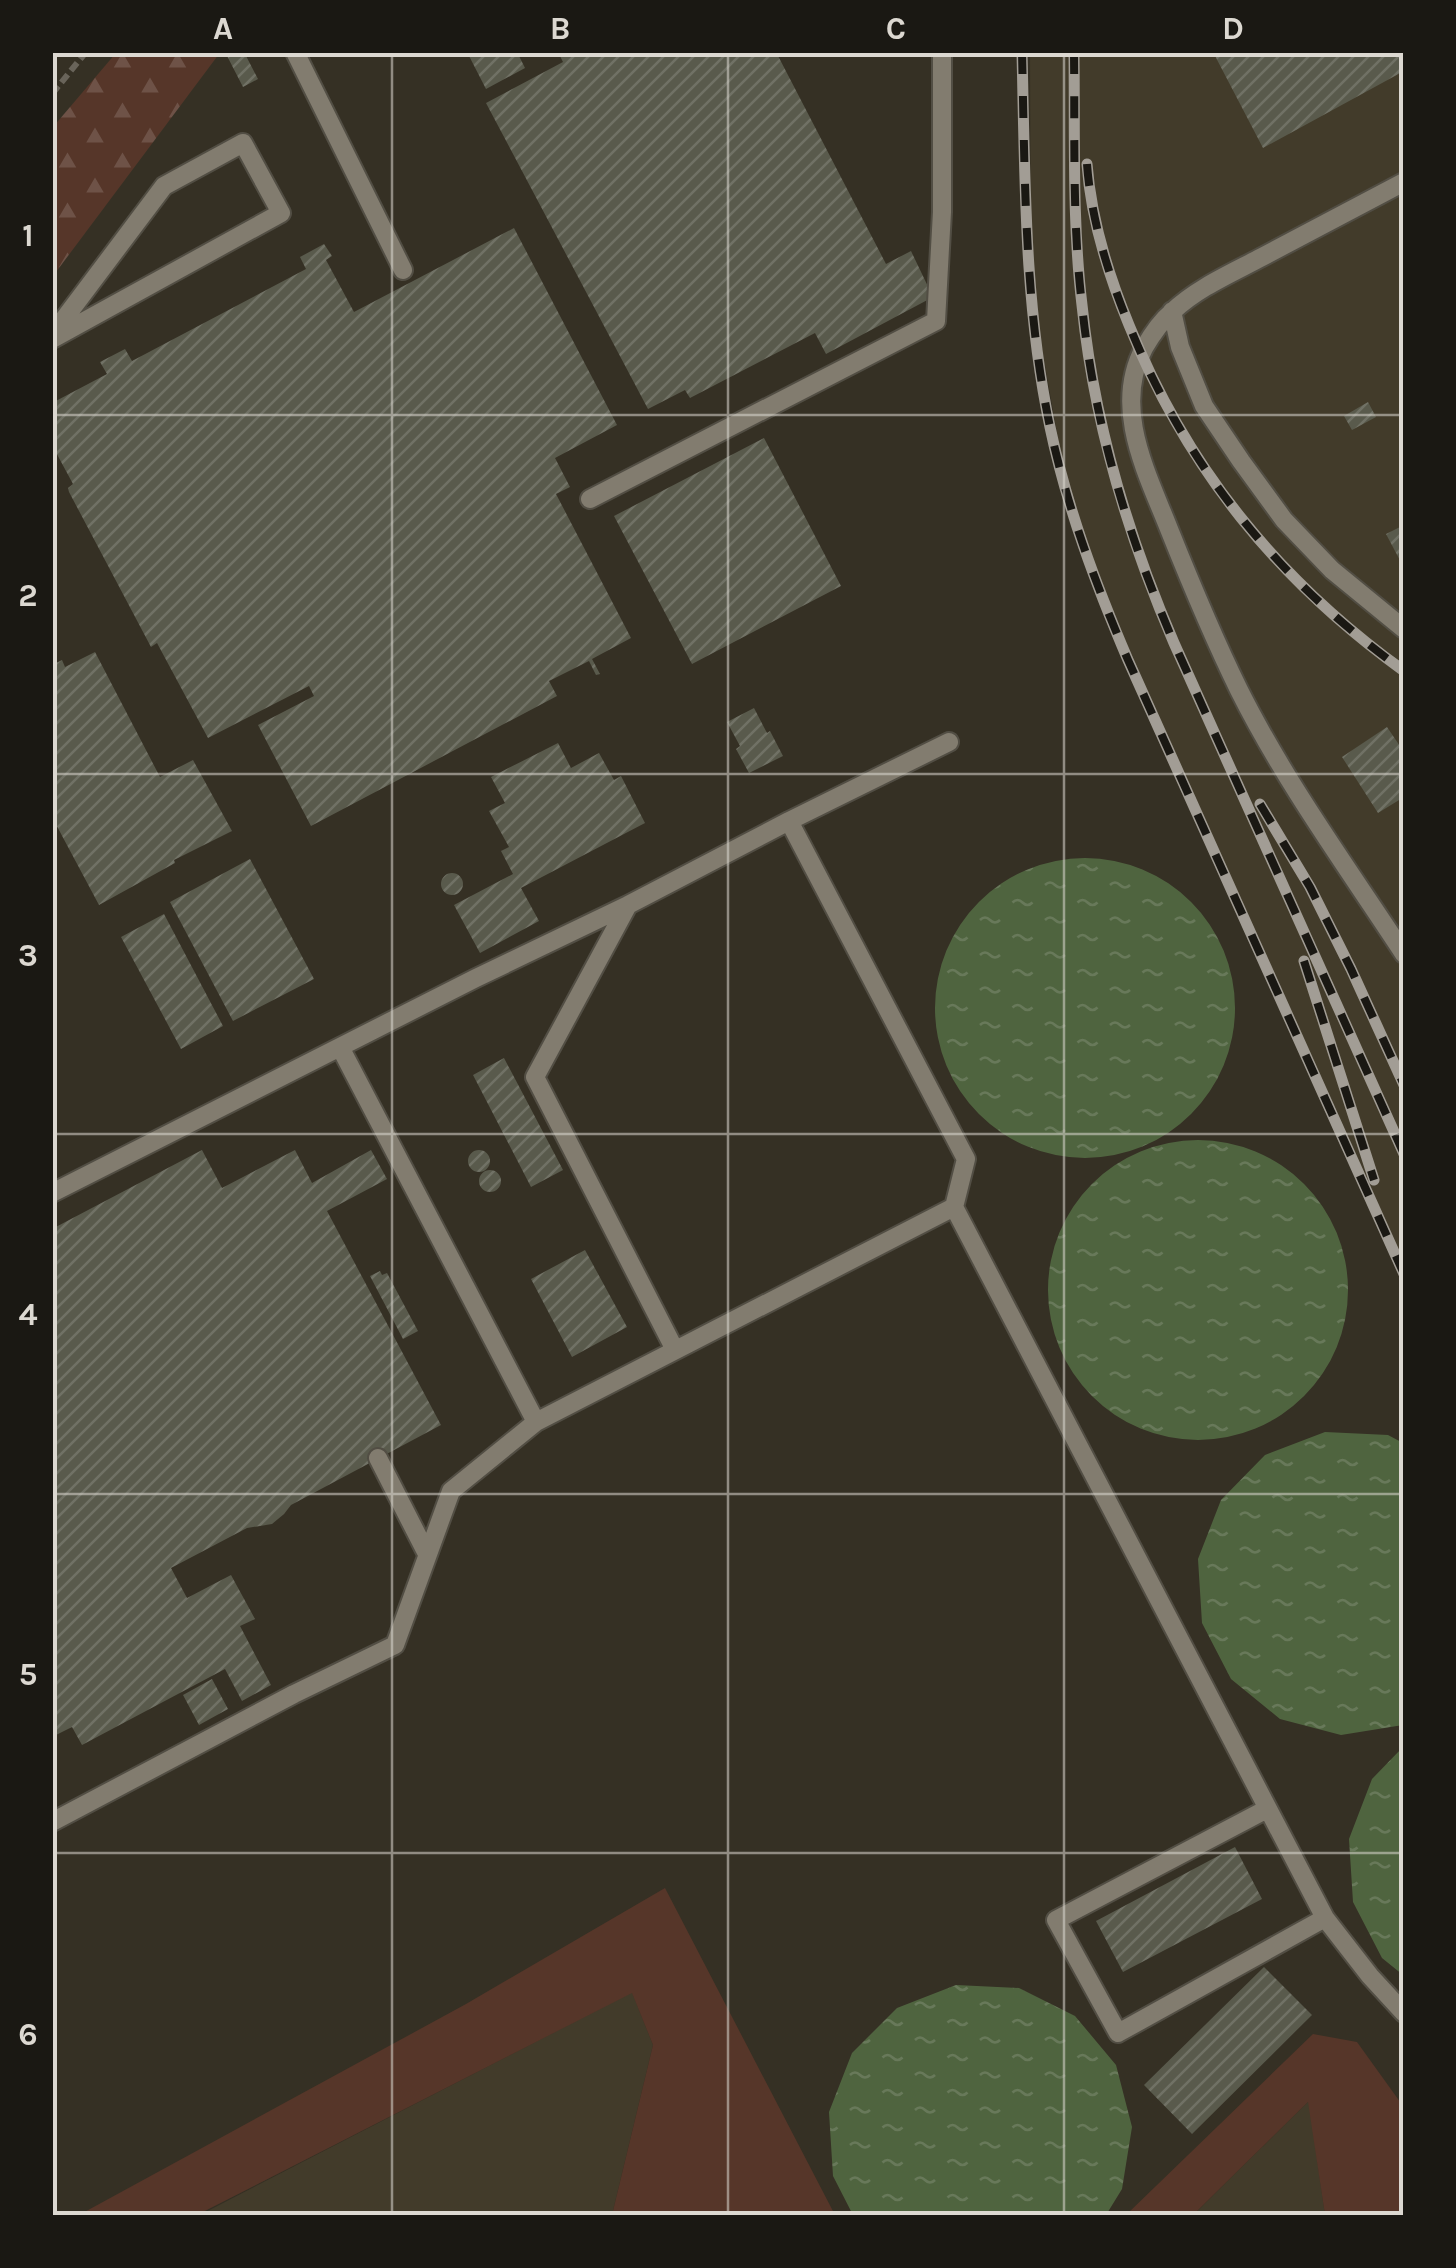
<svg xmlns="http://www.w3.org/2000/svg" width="1456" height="2268" viewBox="0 0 1456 2268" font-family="Karla,sans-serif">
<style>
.built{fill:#423b2a}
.green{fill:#563629}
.forest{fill:url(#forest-firs)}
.water{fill:url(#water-ripples)}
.building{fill:url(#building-hatch)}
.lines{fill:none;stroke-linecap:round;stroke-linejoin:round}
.lane-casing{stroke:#524e44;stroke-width:22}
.path{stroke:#69645a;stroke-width:6;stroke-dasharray:10 5;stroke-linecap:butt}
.lane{stroke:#827c6f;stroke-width:18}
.rail-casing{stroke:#a29d95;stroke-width:11}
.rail{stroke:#1a1813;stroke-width:8;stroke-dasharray:22;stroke-linecap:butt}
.grid{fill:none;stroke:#dcd8d1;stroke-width:2.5;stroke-opacity:0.55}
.neatline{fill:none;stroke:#dcd8d1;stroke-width:4}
.grid-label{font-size:32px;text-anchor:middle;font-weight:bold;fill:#dcd8d1}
</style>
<defs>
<pattern id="forest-firs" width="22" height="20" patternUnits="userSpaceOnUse" patternTransform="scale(2.5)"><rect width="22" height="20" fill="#563629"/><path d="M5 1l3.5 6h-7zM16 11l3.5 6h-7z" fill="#6e5247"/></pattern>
<pattern id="water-ripples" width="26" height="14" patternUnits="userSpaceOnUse" patternTransform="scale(2.5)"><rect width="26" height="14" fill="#4f643f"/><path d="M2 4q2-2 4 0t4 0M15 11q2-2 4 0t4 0" fill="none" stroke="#68795a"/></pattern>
<pattern id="building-hatch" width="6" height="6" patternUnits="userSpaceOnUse" patternTransform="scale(2.5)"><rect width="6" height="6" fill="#595a4c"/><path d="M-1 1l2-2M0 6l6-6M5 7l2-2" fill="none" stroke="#707165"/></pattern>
</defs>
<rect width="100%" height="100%" fill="#353024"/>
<path class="built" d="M1030,53H1403V1264L1120,640L1067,489L1031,287Z
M632,1992L653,2045L612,2215L198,2216Z
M1309,2101L1325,2215H1193Z"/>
<path class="green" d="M665,1888L835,2215H612L653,2045L632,1993L197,2215H79L466,2004Z
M1313,2034L1357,2042L1403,2106V2215H1325L1308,2102L1193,2215H1126Z"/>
<path class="forest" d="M116,53L218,52L219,54L53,276V127Z"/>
<path class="water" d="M935 1008a150 150 0 1 1 300 0a150 150 0 1 1-300 0Z
M1048 1290a150 150 0 1 1 300 0a150 150 0 1 1-300 0Z
M1325,1432L1388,1435L1403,1443V1725L1341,1735L1280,1719L1231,1679L1202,1623L1198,1559L1221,1500L1265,1455Z
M1403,1747V1975L1382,1958L1353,1902L1349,1839L1372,1779Z
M956,1985L1019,1988L1075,2016L1116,2065L1132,2127L1122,2189L1106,2215H853L833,2176L829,2112L852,2053L897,2008Z"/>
<path class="building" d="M225,52H244L258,79L243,87Z
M467,52H517L525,68L486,89Z
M564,52H776L886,264L911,251L933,297L826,354L815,333L690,398L685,390L648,409L486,103L563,62L560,56Z
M1213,52H1404V71L1263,148Z
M514,228L617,425L555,458L570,487L556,494L631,638L592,659L600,674L596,675L589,661L549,681L557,696L311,826L258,725L314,696L309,686L208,738L157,643L151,647L69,492L68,488L73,484L52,445V403L107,374L100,362L125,349L132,361L306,269L300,257L324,244L332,256L326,260L354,312Z
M1368,402L1376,417L1352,430L1344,416Z
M764,438L841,586L692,664L614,516Z
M1404,525V568L1386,534Z
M95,652L160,777L193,760L232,831L174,860L175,863L99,905L52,817V665L62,660L65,667Z
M754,708L767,733L770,731L783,756L749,773L736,749L740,746L727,722Z
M1387,727L1404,752V797L1378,813L1342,757Z
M558,743L571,768L599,753L614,780L621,776L645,823L521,888L539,921L480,953L454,905L513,874L501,851L509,847L489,811L505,803L491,777Z
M250,859L314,979L233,1021L170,902Z
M441 884a11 11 0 1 1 22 0a11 11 0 1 1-22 0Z
M164,914L223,1026L181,1049L121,937Z
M504,1058L563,1170L531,1187L473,1075Z
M202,1150L222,1188L295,1150L312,1183L371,1150L387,1179L327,1211L441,1425L291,1505L284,1514L272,1524L247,1528L171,1568L187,1598L231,1575L255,1619L240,1626L271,1685L242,1701L225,1669L82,1745L72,1727L52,1737V1229Z
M468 1161a11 11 0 1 1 22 0a11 11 0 1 1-22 0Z
M479 1181a11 11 0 1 1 22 0a11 11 0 1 1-22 0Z
M585,1250L627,1327L572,1357L531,1279Z
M380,1271L382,1275L387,1273L418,1331L403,1339L370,1276Z
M212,1679L228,1709L199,1725L183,1695Z
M1235,1847L1262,1899L1123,1972L1096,1921Z
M1264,1967L1312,2015L1192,2134L1144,2085Z"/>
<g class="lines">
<g class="lane-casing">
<path id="lane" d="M295,52L403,270
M1404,182C1356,207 1309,232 1262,257C1232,273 1197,288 1172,312C1161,321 1151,336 1144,348C1112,408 1147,473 1169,529C1191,584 1213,637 1239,690C1285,782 1347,867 1404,954
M1172,311L1180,347L1204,406L1241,461L1284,520L1332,570L1404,629
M52,335L164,186L243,143L281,213L52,339
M590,499L936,321L942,212V52
M789,821L949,742
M628,905L789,821L966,1159L954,1207L1325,1918L1370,1976L1404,2013
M340,1047L536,1422
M52,1193L476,978L628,905L535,1077L675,1350
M378,1458L427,1554
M1267,1809L1056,1920L1118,2033L1325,1918
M52,1822L294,1694L395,1645L451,1491L536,1422L954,1207"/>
</g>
<path class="path" d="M52,94L86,52"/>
<use href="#lane" class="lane"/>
<g class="rail-casing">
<path id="rail" d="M1022,52C1025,178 1024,304 1050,427C1067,508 1096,585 1128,660L1404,1274
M1074,52C1075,137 1072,221 1082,305C1094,423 1127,534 1174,643L1404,1154
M1087,164C1091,219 1108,274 1129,325C1187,469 1279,581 1404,671
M1260,804L1310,887L1351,969L1404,1085
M1304,961L1374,1180"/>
</g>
<use href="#rail" class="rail"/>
</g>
<path class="grid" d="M392,52V2216M728,52V2216M1064,52V2216M52,415H1404M52,774H1404M52,1134H1404M52,1494H1404M52,1853H1404"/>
<rect width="1456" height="2268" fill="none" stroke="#1a1813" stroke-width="110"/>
<rect x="55" y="55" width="1346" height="2158" class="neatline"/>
<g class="grid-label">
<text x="223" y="39">A</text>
<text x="560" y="39">B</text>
<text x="896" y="39">C</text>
<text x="1233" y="39">D</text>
<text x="28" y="246">1</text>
<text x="28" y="606">2</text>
<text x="28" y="966">3</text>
<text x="28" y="1325">4</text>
<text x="28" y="1685">5</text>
<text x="28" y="2045">6</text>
</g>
</svg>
